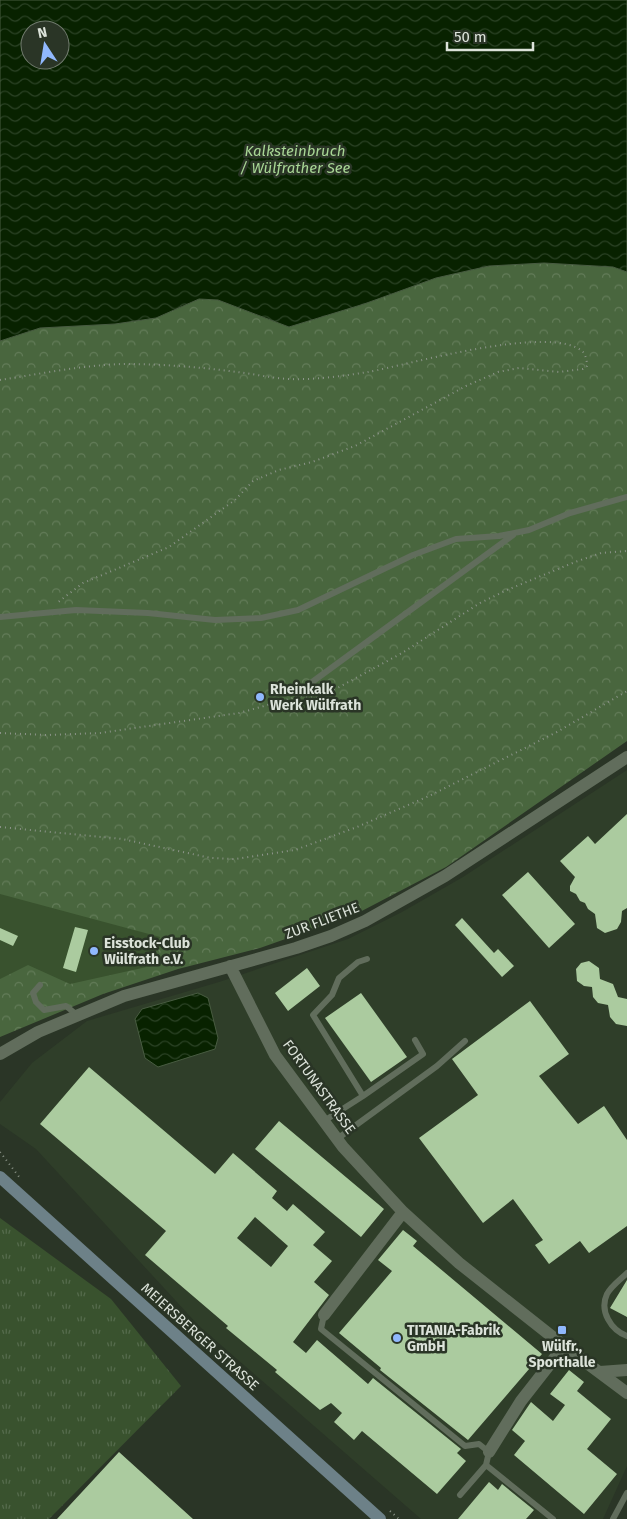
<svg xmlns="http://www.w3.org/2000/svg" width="627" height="1519" viewBox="0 0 627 1519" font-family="'Fira Sans',sans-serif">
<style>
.built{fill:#2f3e29}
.grass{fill:url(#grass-tufts)}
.forest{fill:url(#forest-crowns)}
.park{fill:#39522e}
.water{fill:url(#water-waves);stroke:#485c41;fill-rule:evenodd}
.building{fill:#abcb9f;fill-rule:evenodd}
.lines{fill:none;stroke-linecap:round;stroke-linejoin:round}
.path{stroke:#8b9488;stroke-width:2;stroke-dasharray:1 4;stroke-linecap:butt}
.lane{stroke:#616d5c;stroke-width:6}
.street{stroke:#616d5c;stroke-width:12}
.secondary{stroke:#6d8188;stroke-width:12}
.poi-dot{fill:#90b8fd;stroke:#2a3526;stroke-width:2}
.labels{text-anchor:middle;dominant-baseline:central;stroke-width:5;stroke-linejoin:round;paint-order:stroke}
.poi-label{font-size:14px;font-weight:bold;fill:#dce3da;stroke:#2a3526;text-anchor:start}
.street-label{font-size:14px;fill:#dce3da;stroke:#2a3526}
.water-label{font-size:15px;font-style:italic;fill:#a8d695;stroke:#2a3526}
</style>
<defs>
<pattern id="grass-tufts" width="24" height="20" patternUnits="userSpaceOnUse" patternTransform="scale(1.25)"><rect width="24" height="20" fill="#39522e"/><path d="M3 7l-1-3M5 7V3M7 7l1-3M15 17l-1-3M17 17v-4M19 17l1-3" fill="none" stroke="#556b4c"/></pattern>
<pattern id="forest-crowns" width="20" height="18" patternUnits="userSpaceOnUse" patternTransform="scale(1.25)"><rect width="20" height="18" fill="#49663e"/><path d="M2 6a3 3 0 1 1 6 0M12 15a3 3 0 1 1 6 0" fill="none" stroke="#637c59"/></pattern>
<pattern id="water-waves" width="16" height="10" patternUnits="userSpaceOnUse" patternTransform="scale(1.25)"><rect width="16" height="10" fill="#082200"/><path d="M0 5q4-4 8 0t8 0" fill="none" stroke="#2b4225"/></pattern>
</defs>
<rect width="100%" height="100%" fill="#2a3526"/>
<path class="built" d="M627,770V1466L603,1519H421L199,1326L36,1149L0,1124V1102L32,1063L87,1021L219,982L348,939L402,912L463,877Z"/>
<path class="grass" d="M0,1218L111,1299L181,1386L49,1519H0Z"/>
<path class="forest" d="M544,263L613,267L627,272V741L446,867L356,914L260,948L178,969L103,994L0,1037V341L40,328L115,324L156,318L199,299L218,300L289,327L364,304L436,278L489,266Z"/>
<path class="park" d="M0,894L160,937L151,966L70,984L28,965L0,979Z"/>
<path class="water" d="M0,0H627V272L613,267L544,263L489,266L436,278L364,304L289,327L218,300L199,299L156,318L115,324L40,328L0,341ZM30,30H60V60H30Z
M198,993L208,998L218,1038L215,1049L158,1067L145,1058L135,1019L142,1009Z"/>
<path class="building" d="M627,814V908L622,911L621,922L617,929L605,933L597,928L595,914L588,909L585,903L580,901L576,894L570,891V886L575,877L560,861L588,836L595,844Z
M528,872L575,924L549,948L502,895Z
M462,918L494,953L498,949L514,966L502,977L455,925Z
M75,927L88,930L76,972L63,968Z
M0,928L18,936L13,946L0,940Z
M589,961L599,968L600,979L613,984L618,997L627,999V1026L616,1024L610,1017L608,1005L598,1003L593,997L592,987L584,986L577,981L576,969L581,963Z
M307,968L320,986L288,1011L275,993Z
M361,993L407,1057L371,1082L325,1018Z
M530,1001L569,1054L539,1076L578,1124L604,1106L627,1140V1226L589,1253L580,1241L549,1264L535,1245L543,1240L513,1199L483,1223L419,1138L478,1095L452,1059Z
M89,1067L215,1174L233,1153L277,1191L272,1198L287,1211L293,1204L325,1232L313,1245L332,1261L314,1282L329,1295L293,1342L306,1353L317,1340L368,1384L373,1378L461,1449L457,1453L466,1461L437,1494L362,1431L354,1440L334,1422L342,1413L331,1403L320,1410L275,1372L277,1370L226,1328L228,1326L145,1255L166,1231L40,1124ZM255,1217L288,1246L271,1267L237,1238Z
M279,1121L384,1209L361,1237L255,1149Z
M403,1230L417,1241L413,1246L542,1354L468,1440L380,1370L381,1368L339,1333L392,1271L378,1260Z
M627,1280V1317L610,1308Z
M569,1370L584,1382L577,1391L611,1419L587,1449L617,1474L584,1514L514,1455L525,1441L512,1430L531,1402L553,1421L565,1405L550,1394Z
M119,1452L193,1519H57Z
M489,1482L498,1490L502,1484L534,1510L526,1519H458Z"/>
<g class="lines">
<path class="path" d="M0,380C40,374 82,365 124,364C161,364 200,367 237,372C254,374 271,378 289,379C315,380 343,376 368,372C407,365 553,323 583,352C586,356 587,361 587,366L583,369L559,372L519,368L498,372L466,386L355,446L312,462L279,470L253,481L235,500L169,547L83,583L57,603
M0,733L47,735L100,733L239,713L300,696L319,698L402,653L480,603L507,590L575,562L601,553L627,551
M0,827L122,839L211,858L235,859L295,850L357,827L429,796L557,732L627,691
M0,1152L20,1178
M390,1511L399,1519"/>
<path class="lane" d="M0,617L76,610L148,613L215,620L261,618L298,610L413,555L456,539L499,536L529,530L570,513L627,497
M308,685L513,535
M40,985L33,993L36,1002L44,1010L66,1006L77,1015
M363,1096L423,1054L415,1040
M324,1121L363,1096L313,1015L332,995L339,978L358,962L367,959
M337,1139L437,1066L465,1041
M627,1273C621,1279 611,1286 607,1294C599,1311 611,1330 627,1336
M324,1315L321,1329L465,1446L479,1444L489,1452L486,1465L460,1495
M486,1465L553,1519
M613,1519L627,1493"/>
<path class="street" d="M230,966L275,1055L343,1147L403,1212L459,1263L564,1346L627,1393
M0,1054L38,1032L124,996L296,948L331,936L365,921L445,876L627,757
M324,1315L403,1212
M600,1372L627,1370
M489,1452L521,1401L564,1346"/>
<path class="secondary" d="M0,1177L380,1519"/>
</g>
<g class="poi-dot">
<circle cx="260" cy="697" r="5"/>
<circle cx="94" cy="951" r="5"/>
<rect x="557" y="1325" width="10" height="10" rx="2.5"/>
<circle cx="397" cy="1338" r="5"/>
</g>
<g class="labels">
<g class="poi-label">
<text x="270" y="689">Rheinkalk<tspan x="270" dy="16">Werk Wülfrath</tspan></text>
<text x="104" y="943">Eisstock-Club<tspan x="104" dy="16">Wülfrath e.V.</tspan></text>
<text x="407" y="1330">TITANIA-Fabrik<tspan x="407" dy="16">GmbH</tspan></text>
<text x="562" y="1346" text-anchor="middle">Wülfr.,<tspan x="562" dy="16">Sporthalle</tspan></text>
</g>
<g class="street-label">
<text transform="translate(322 921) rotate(-21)">ZUR FLIETHE</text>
<text transform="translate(319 1087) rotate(54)">FORTUNASTRASSE</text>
<text transform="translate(200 1337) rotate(42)">MEIERSBERGER STRASSE</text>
</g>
<g class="water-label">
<text x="295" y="151">Kalksteinbruch<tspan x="295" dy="17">/ Wülfrather See</tspan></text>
</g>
</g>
<g transform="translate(45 45) rotate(348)"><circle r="24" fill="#2a3526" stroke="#717b6e"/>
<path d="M0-4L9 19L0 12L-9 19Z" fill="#90b8fd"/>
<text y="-8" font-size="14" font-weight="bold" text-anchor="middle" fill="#dce3da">N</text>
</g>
<path d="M447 42v8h86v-8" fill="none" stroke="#dce3da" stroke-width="2.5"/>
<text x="454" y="42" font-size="15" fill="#dce3da" stroke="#2a3526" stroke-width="4" paint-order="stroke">50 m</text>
</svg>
